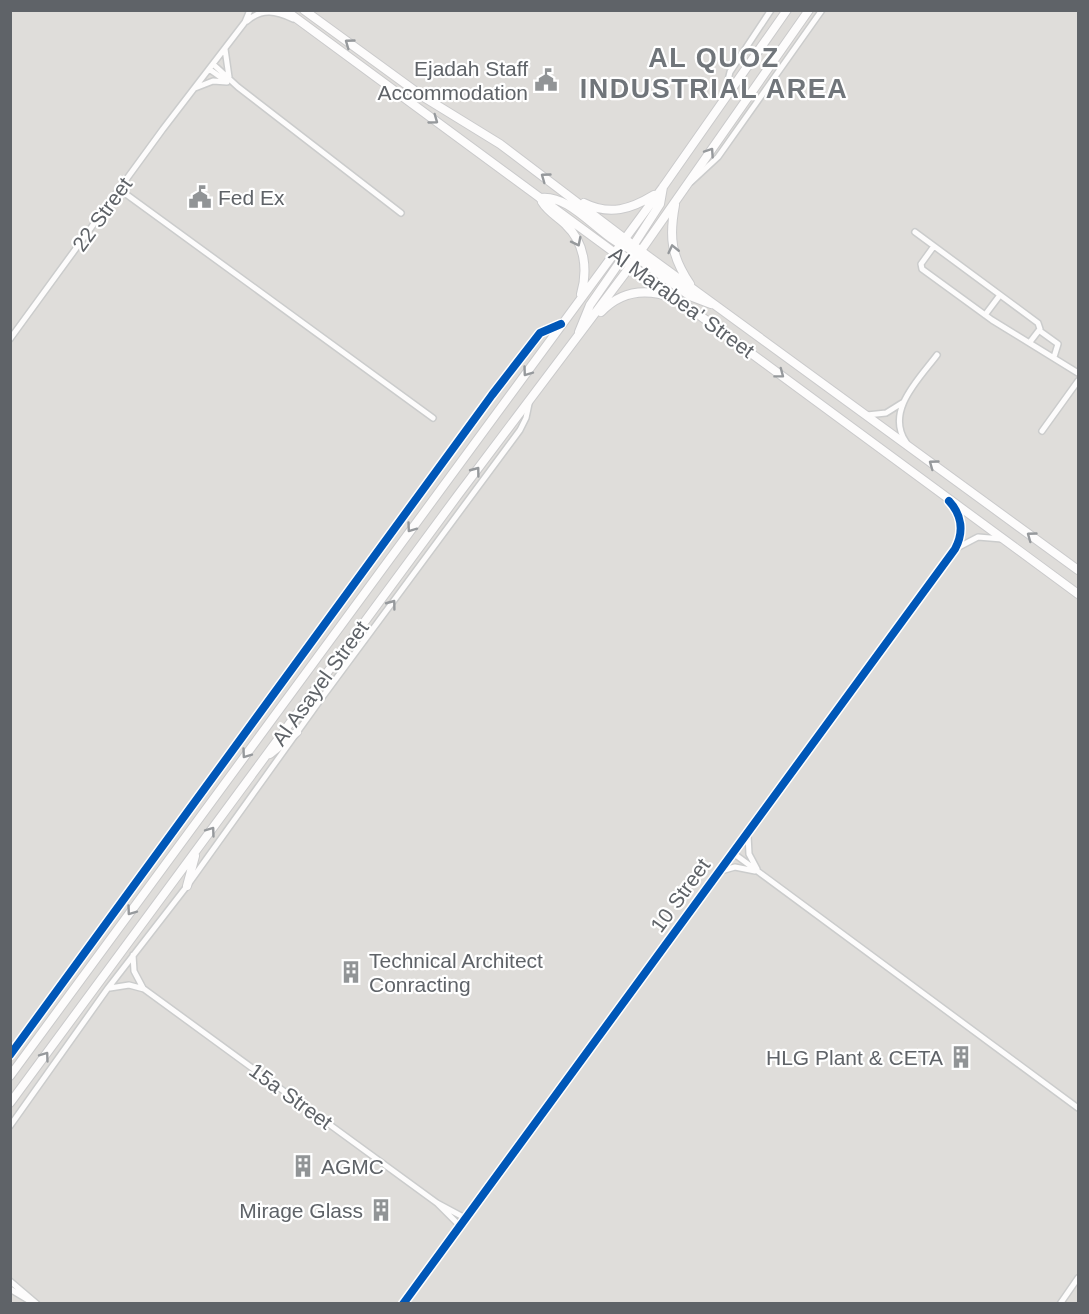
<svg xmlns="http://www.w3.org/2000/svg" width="1089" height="1314" viewBox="0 0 1089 1314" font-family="Arial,sans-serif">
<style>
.industrial{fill:#dfddda}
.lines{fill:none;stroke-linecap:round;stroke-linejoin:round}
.street-casing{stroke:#cbcccc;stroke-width:8}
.secondary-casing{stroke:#cacacb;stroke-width:10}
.street{stroke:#fdfcfc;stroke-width:5}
.secondary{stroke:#fdfcfc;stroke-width:8}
.cycleway-casing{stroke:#fff;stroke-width:11}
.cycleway{stroke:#0057b8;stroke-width:8}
.oneway{stroke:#96999c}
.labels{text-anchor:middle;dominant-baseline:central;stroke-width:4.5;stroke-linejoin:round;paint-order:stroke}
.poi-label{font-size:21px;fill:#5f6368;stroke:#fff;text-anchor:end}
.street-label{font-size:21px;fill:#5f6368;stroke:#fff}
.district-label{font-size:27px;font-weight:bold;letter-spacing:1.5px;fill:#70757a;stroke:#fff}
</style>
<rect width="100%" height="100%" fill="#efeeea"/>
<path class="industrial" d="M10,11H1078V1303H11Z"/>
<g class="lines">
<g class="street-casing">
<path id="street" d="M247,21C262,8 276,11 293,19
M225,49L229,77
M213,64L238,87L401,213
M209,69L226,81
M195,88L213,81L227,82
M723,100L730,72L771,10
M691,182L718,157L822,10
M119,189L433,418
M915,232L1038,323L1040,329L1030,342
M934,246L921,264L922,269L992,320L1078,373
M985,315L1000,295
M1040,331L1058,344L1054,357
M10,339L163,129L245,22L250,10
M867,415L886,413L902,403
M1042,431L1078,381
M906,442C885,411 919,379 937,355
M957,548L978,537L1002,539
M748,835L749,854L757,869
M733,853L1078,1108
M721,871L735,867L755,871
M133,955L134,971L143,988
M110,988L129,985L144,989L437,1203L465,1218
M10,1055L492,395L540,333L561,324
M10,1126L108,988L187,886L321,699L520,430L526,418L530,399
M438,1204L460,1226
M10,1281L37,1304
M10,1289L35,1304
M403,1304L955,549L961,528L952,504
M1060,1304L1078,1278"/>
</g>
<g class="secondary-casing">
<path id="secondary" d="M285,10L1078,594
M304,10L422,96L500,144L641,251L1078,570
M540,198C573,193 603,243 636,251
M542,202C548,212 558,217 566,225C585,243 588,270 581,294
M584,203C610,216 631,209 654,195
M675,205C669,237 671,256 690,284
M631,249L660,204L663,187
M633,255L690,296L711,304
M601,312C621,291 646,288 673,298
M579,332L590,305L624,256
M270,754L297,732
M187,886L195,856
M10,1076L663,187L787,10
M10,1103L458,495L626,272L809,10"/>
</g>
<use href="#street" class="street"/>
<use href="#secondary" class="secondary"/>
<g class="cycleway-casing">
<path id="cycleway" d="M10,1055L492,395L540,333L561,324
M403,1304L955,549C964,532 962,515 949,501"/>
</g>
<use href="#cycleway" class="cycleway"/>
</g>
<defs><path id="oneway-chevron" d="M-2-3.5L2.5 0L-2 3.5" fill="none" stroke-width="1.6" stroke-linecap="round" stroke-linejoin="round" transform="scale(1.5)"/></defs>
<g class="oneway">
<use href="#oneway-chevron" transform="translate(349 43) rotate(-144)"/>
<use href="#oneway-chevron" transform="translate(434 120) rotate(36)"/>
<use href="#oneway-chevron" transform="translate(710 152) rotate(-56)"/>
<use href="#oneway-chevron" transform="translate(545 177) rotate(-144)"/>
<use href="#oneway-chevron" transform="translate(577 242) rotate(63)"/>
<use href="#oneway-chevron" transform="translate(673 249) rotate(-103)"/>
<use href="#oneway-chevron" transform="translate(527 372) rotate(126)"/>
<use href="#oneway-chevron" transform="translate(780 374) rotate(37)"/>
<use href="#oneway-chevron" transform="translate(933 464) rotate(-144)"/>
<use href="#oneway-chevron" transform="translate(476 471) rotate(-53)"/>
<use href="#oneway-chevron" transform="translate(411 528) rotate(126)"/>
<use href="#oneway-chevron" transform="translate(1031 536) rotate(-144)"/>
<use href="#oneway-chevron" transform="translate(392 604) rotate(-53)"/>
<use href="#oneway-chevron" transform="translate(246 754) rotate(126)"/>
<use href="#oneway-chevron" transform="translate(211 831) rotate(-54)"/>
<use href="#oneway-chevron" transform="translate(131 911) rotate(126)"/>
<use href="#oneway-chevron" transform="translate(45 1056) rotate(-54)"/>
</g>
<defs>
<g id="civic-bare" transform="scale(1.8)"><path d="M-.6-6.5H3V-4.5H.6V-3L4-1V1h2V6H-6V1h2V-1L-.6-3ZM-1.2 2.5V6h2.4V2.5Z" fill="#919496" stroke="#fff" stroke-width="2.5" paint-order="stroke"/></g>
<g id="building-bare" transform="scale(1.8)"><path d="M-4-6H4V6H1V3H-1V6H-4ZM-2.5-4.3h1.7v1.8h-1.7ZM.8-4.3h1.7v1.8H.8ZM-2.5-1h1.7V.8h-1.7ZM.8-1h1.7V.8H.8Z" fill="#919496" stroke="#fff" stroke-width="2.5" paint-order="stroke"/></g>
</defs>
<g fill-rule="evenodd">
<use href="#civic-bare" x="546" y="80"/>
<use href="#civic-bare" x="200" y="197"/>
<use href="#building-bare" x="351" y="972"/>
<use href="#building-bare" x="961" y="1057"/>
<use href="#building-bare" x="303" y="1166"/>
<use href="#building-bare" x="381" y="1210"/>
</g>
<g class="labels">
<g class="poi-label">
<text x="528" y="68">Ejadah Staff<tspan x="528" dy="24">Accommodation</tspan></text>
<text x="218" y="197" text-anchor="start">Fed Ex</text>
<text x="369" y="960" text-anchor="start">Technical Architect<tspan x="369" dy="24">Conracting</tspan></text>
<text x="943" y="1057">HLG Plant &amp; CETA</text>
<text x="321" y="1166" text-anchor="start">AGMC</text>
<text x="363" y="1210">Mirage Glass</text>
</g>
<g class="street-label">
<text transform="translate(102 214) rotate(-54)">22 Street</text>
<text transform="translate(682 302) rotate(36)">Al Marabea' Street</text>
<text transform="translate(320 683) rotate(-54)">Al Asayel Street</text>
<text transform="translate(680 895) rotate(-54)">10 Street</text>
<text transform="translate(291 1096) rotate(36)">15a Street</text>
</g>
<g class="district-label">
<text x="714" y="58">AL QUOZ<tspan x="714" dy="31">INDUSTRIAL AREA</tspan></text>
</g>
</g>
<rect width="1089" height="1314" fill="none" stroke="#5f6368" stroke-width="24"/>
</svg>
